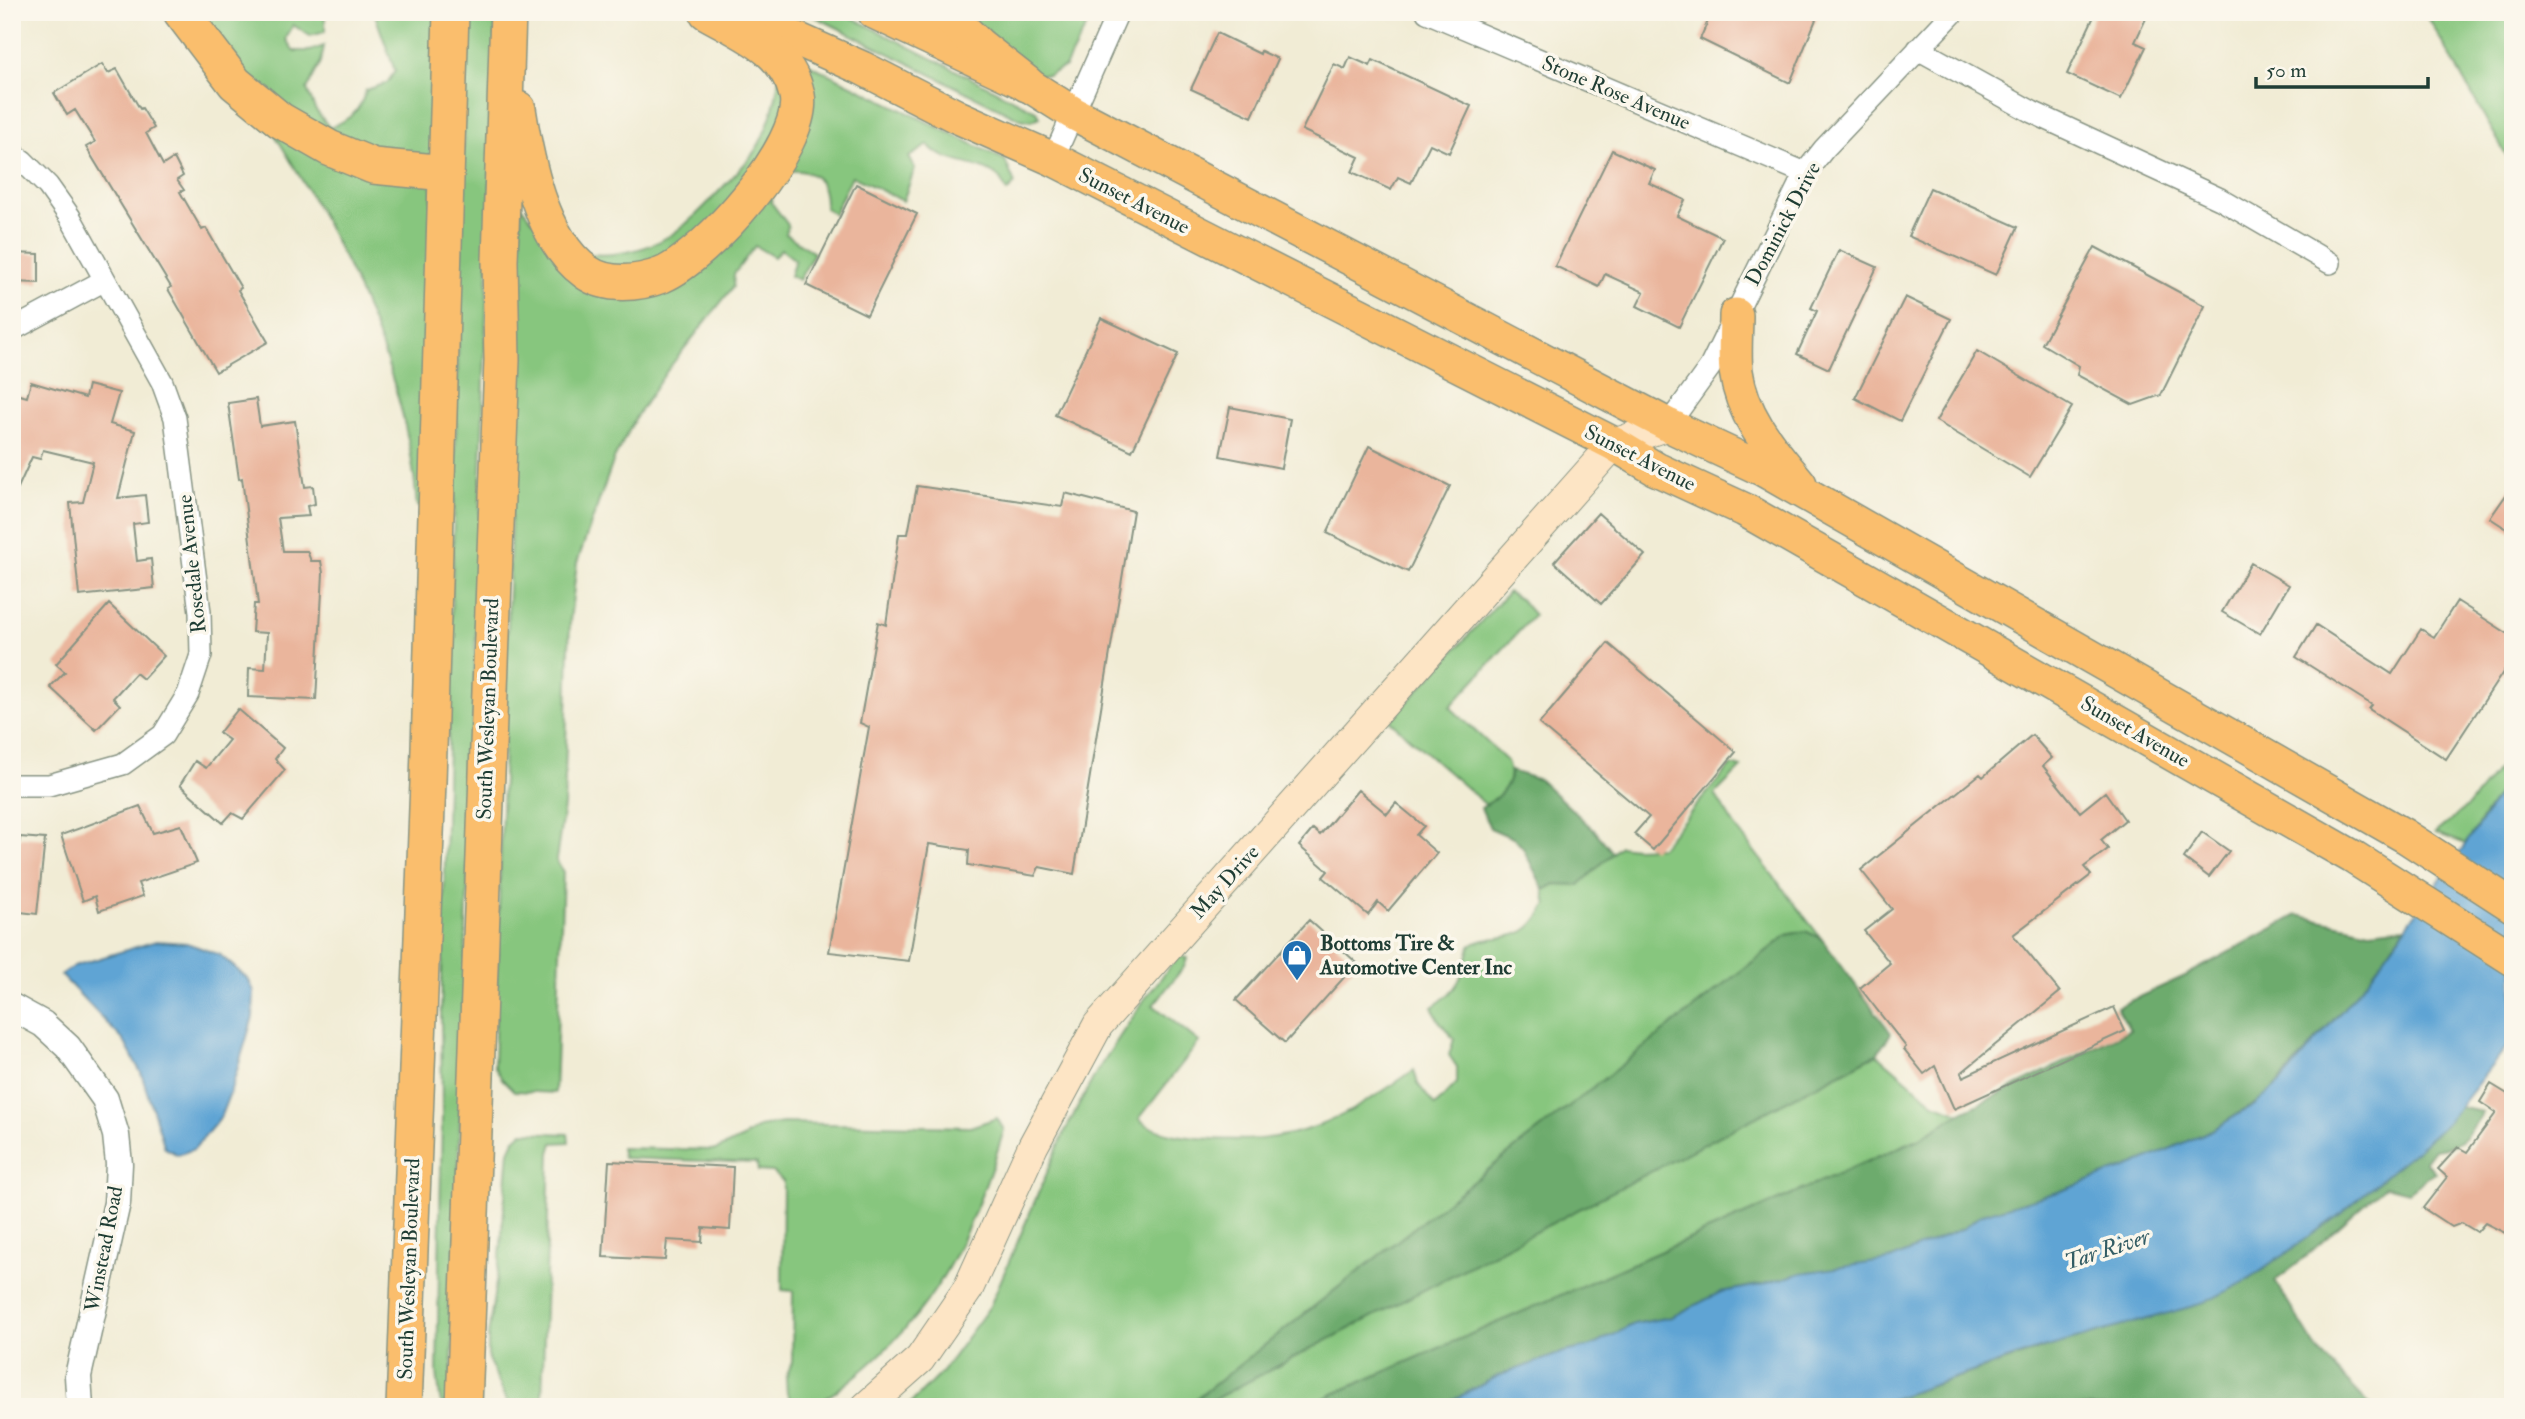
<svg xmlns="http://www.w3.org/2000/svg" width="2525" height="1419" viewBox="0 0 2525 1419" font-family="'IM FELL Double Pica',serif">
<style>
.green{fill:#87c67e;stroke:#538259;stroke-width:2}
.forest{fill:#6dab6d;stroke:#467450;stroke-width:2}
.water{fill:#5fa4d4;stroke:#3f7084;stroke-width:2}
.building{fill:#eab59c}
.lines{fill:none;stroke-linecap:round;stroke-linejoin:round}
.minor-casing{stroke:#889484;stroke-width:24}
.tertiary-casing{stroke:#889484;stroke-width:29}
.secondary-casing{stroke:#889484;stroke-width:32}
.primary-casing{stroke:#889484;stroke-width:36}
.trunk-casing{stroke:#889484;stroke-width:38}
.minor{stroke:#fff;stroke-width:21}
.tertiary{stroke:#fff;stroke-width:26}
.secondary{stroke:#fde5c5;stroke-width:30}
.primary{stroke:#fabe6d;stroke-width:33}
.trunk{stroke:#fabe6d;stroke-width:35}
.labels{text-anchor:middle;dominant-baseline:central;stroke-width:7;stroke-linejoin:round;paint-order:stroke}
.street-label{font-size:21px;fill:#1f3d34;stroke:#fbf7ec}
.poi-label{font-size:21px;font-weight:bold;fill:#1f3d34;stroke:#fbf7ec;text-anchor:start}
.water-label{font-size:23px;font-style:italic;fill:#325c64;stroke:#fbf7ec}
</style>
<rect width="100%" height="100%" fill="#fbf7ec"/>
<filter id="ink" filterUnits="userSpaceOnUse"><feTurbulence type="fractalNoise" baseFrequency=".0143" numOctaves="2"/><feDisplacementMap in="SourceGraphic" scale="14" xChannelSelector="R" yChannelSelector="G"/><feConvolveMatrix kernelMatrix="1 2 1 2 8 2 1 2 1" color-interpolation-filters="sRGB"/></filter>
<filter id="wash" filterUnits="userSpaceOnUse"><feTurbulence type="fractalNoise" baseFrequency=".00686" numOctaves="4" result="noise"/><feDisplacementMap in="SourceGraphic" scale="28" xChannelSelector="R" yChannelSelector="G"/><feGaussianBlur stdDeviation="1.57" result="paint"/><feColorMatrix in="noise" values="0 0 0 0 0 0 0 0 0 0 0 0 0 0 0 0 0 1.4 0 .05"/><feComposite in="paint" operator="in"/></filter>
<g filter="url(#wash)">
<rect width="100%" height="100%" fill="#f1ecd5"/>
<path class="green" d="M197,12H325V32L310,36L293,25L286,39L293,51H310L324,46L321,62L307,89L315,109L330,128C351,118 359,113 366,90L387,83L395,71L374,12H437L424,507L417,506C405,324 292,161 197,12Z
M467,12H496L451,1395L443,1407L440,1399L437,1372L442,1115L441,1014Z
M806,12H841L1036,111L1040,117L1031,121L1020,119Z
M959,12H1037L1048,18L1094,12L1065,67L1048,75H1033Z
M2425,12H2513V167Z
M780,50L1005,160L1015,184L1007,192C1004,188 1002,180 998,177C979,161 945,165 928,145L909,157L915,168L903,201L852,176L834,214L825,208C826,182 816,169 789,171L775,187L771,202L788,225L786,234L814,253L799,280L790,276L795,260L781,249L774,257L755,246L734,274L733,287L669,368L637,415L614,459L577,563L570,621L564,806L556,860L563,872L555,1093L514,1091L502,1079L494,1066L521,206C531,218 549,240 563,247C595,262 642,253 671,235C692,221 709,202 726,184C738,171 755,155 762,138C775,110 781,81 780,50Z
M1508,592L1521,600L1534,615L1450,707L1507,761C1515,782 1503,794 1486,805L1390,721Z
M2513,746V767L2507,779L2466,844L2435,833L2468,806L2493,775Z
M1731,765L1741,768L1715,794L1734,825L1821,938L1805,931L1787,935L1186,1407H907L941,1373L990,1306L1064,1133L1097,1071L1144,1000L1178,956L1187,958L1184,967L1153,1005L1199,1042L1139,1119C1154,1133 1179,1136 1199,1138C1295,1147 1338,1123 1414,1070L1418,1084L1435,1106L1457,1083V1067L1449,1055L1454,1039L1439,1021L1432,1007C1459,990 1463,976 1470,946C1485,936 1503,940 1520,933C1532,929 1540,915 1547,905L1544,890L1555,884L1579,885L1620,846L1635,848L1661,847Z
M1877,1054L1934,1103L1960,1113L1920,1138L1304,1407H1199Z
M997,1118L1004,1130C990,1176 968,1234 944,1275C921,1315 888,1350 852,1379C834,1393 818,1407 795,1407L787,1393L786,1378L792,1362L793,1291L782,1290L783,1181L772,1172L758,1171L757,1163L623,1158L621,1148L716,1150L743,1138L759,1127L783,1123L970,1127Z
M523,1132L568,1134L569,1142L553,1143L550,1153L542,1400L568,1402V1407H510L488,1359V1335L500,1256L509,1151L514,1140Z"/>
<path class="forest" d="M1511,771L1540,780L1596,832L1613,853L1579,885L1555,884L1544,890L1523,848L1515,839L1490,828L1481,808C1497,798 1508,791 1511,771Z
M2297,915L2370,931L2405,927L2368,980L2267,1096L2212,1130L2136,1164L2058,1192L1982,1214L1964,1228L1890,1260L1721,1292L1672,1317L1634,1324L1592,1346L1564,1352L1498,1376L1440,1407H1304L1921,1138L1960,1113L2130,1030L2117,1007L2185,976Z
M1805,931L1821,938L1891,1033L1877,1054L1199,1407H1186L1787,935Z
M2458,1107L2483,1112C2467,1136 2464,1146 2434,1149L2425,1161L2435,1172L2408,1192L2385,1186L2296,1265L2275,1281L2318,1351L2372,1407H1869L2250,1279L2339,1215L2444,1126Z"/>
<path class="water" d="M2513,767V1039L2444,1126L2339,1215L2250,1279L2204,1303L2033,1351L1869,1407H1440L1498,1376L1564,1352L1592,1346L1634,1324L1672,1317L1721,1292L1761,1285L1801,1273L1890,1260L1964,1228L1982,1214L2058,1192L2136,1164L2212,1130L2239,1114L2255,1105L2280,1083L2368,980L2484,818Z
M156,941L187,943L220,955L248,979L254,991L253,1017L231,1090L220,1118L194,1149L178,1155L165,1148L141,1073L124,1041L61,975L74,966Z"/>
<g id="blocks">
<path class="building" d="M1712,12H1819L1790,83L1700,39Z
M2096,12H2149L2135,42L2146,47L2121,99L2067,74Z
M1217,33L1260,54L1261,51L1278,59L1252,117L1191,89Z
M1350,57L1370,66L1373,60L1471,106L1449,153L1430,144L1411,183L1398,177L1391,190L1352,172L1359,157L1302,130L1334,64L1345,69Z
M102,64L108,73L117,69L140,109L142,108L154,128L146,133L163,165L174,158L183,176L177,180L184,190L180,192L202,230L206,228L241,288L238,290L268,342L216,372L168,289L171,287L86,147L95,142L75,110L67,115L54,93Z
M1612,150L1655,170L1649,183L1685,200L1677,216L1723,238L1679,327L1637,306L1644,292L1605,274L1599,287L1555,266Z
M856,184L917,214L867,315L806,285Z
M1930,188L2018,227L1996,275L1908,236Z
M2095,247L2205,306L2161,395L2133,405L2077,375L2079,366L2042,344Z
M1839,250L1877,267L1829,369L1797,354L1817,311L1811,308Z
M12,253L39,254V283L12,282Z
M1905,297L1951,319L1900,421L1855,398Z
M1101,318L1178,354L1132,451L1055,415Z
M1977,351L2072,407L2030,477L1936,421Z
M31,382L85,398L88,385L119,393L110,424L135,431L118,498L145,495L148,522L133,524L137,561L151,559L154,588L79,596L70,503L83,502L93,462L43,450L40,459L32,457L12,501V393L27,397Z
M256,399L260,426L295,421L305,487L313,486L315,504L307,506L309,516L278,518L283,551H307L311,561H321L323,573L316,700L248,697L249,668L265,669L267,633L252,632L254,604H258L242,478L239,479L228,403Z
M1230,407L1290,419L1281,468L1220,456Z
M1369,446L1450,486L1408,572L1327,533Z
M2513,485V533L2490,518Z
M917,486L1062,507L1065,493L1133,511L1074,874L1039,867L1035,876L968,865L969,850L929,844L909,961L829,952L869,727L860,723L878,622L886,625L899,534H908Z
M1598,513L1645,555L1601,604L1554,562Z
M2251,563L2289,585L2260,634L2222,612Z
M2457,601L2513,637V657L2446,759L2369,709L2372,705L2296,657L2316,625L2392,674L2421,629L2434,637Z
M109,604L164,656L143,679L136,673L113,698L120,705L96,730L50,687L65,672L56,664Z
M1608,643L1736,752L1653,850L1634,834L1649,817L1539,724Z
M238,709L283,748L275,759L285,770L243,819L232,813L223,823L180,785L195,761L206,768L229,740L219,733Z
M2032,735L2052,758L2043,766L2080,812L2105,792L2125,820L2101,840L2108,849L2084,867L2091,875L2013,935L2060,992L1961,1073L1963,1077L2114,1007L2125,1031L1954,1109L1935,1066L1924,1074L1904,1049L1906,1047L1860,988L1890,963L1864,931L1892,909L1861,870L1980,774L1983,777Z
M1358,790L1387,814L1396,803L1424,826L1416,835L1437,853L1388,911L1378,902L1368,915L1323,877L1328,871L1299,846L1313,829L1320,835Z
M140,806L153,833L181,825L197,863L138,883L143,896L99,911L95,896L83,901L61,835Z
M2202,832L2229,851L2209,877L2184,858Z
M20,837L45,839L37,914L12,911V858H17Z
M1309,920L1357,963L1285,1043L1236,1000Z
M2491,1084L2509,1095L2513,1089V1237L2485,1223L2477,1232L2462,1223L2452,1227L2423,1208L2447,1177L2438,1169L2458,1147L2467,1152L2496,1113L2480,1102Z
M609,1161L733,1167L730,1230L703,1228L702,1242L667,1240L665,1260L603,1257Z"/>
</g>
</g>
<g filter="url(#ink)">
<use href="#blocks" fill-opacity="0" stroke="#889484" stroke-width="2"/>
<g class="lines">
<g class="minor-casing">
<path id="minor" d="M1427,12L1805,173
M1918,49L2032,112L2220,199L2330,263
M12,153L23,161L48,186L70,217L162,382L175,418L200,612L201,655L188,694L163,735L123,764L49,785H12
M1053,159L1118,12
M12,330L105,280
M1668,425L1710,367L1805,173L1824,149L1954,12"/>
</g>
<g class="tertiary-casing">
<path id="tertiary" d="M12,1007L43,1024L68,1047L105,1099L116,1135L119,1164L117,1203L78,1376L80,1407"/>
</g>
<g class="secondary-casing">
<path id="secondary" d="M866,1407L920,1359L968,1289L1033,1146L1098,1025L1614,444L1668,425"/>
</g>
<g class="primary-casing">
<path id="primary" d="M736,12L862,68L958,117L1053,159L1614,444L1656,469L1745,510L2353,857L2513,959
M874,12L1027,84L1073,113L1668,425L1764,470L2405,836L2513,906
M1736,315C1736,333 1734,353 1736,371C1742,417 1772,450 1800,484"/>
</g>
<g class="trunk-casing">
<path id="trunk" d="M181,12L235,83L280,120L329,148L373,166L446,173
M944,12L979,46L1027,84
M518,109C526,160 541,240 586,272C607,287 638,284 662,275C705,257 807,145 797,95C787,49 744,33 707,12
M404,1407L428,782L451,12
M464,1407L502,360L500,261L508,12"/>
</g>
<use href="#minor" class="minor"/>
<use href="#tertiary" class="tertiary"/>
<use href="#secondary" class="secondary"/>
<use href="#primary" class="primary"/>
<use href="#trunk" class="trunk"/>
</g>
</g>
<defs>
<g id="shop-pin" transform="scale(1.575)"><path d="M0 17L-7.5 6A9.5 9.5 0 1 1 7.5 6Z" fill="#1f6fb2" stroke="#fbf7ec"/><path d="M-5-2.5h2.3a2.7 3.5 0 0 1 5.4 0H5L5.5 6h-11ZM-1.5-2.5h3a1.5 2.3 0 0 0-3 0Z" fill="#fff"/></g>
</defs>
<g fill-rule="evenodd">
<use href="#shop-pin" x="1297" y="955"/>
</g>
<g class="labels">
<g class="street-label">
<text transform="translate(1616 93) rotate(23)">Stone Rose Avenue</text>
<text transform="translate(1134 201) rotate(27)">Sunset Avenue</text>
<text transform="translate(1783 224) rotate(-62)">Dominick Drive</text>
<text transform="translate(1640 458) rotate(27)">Sunset Avenue</text>
<text transform="translate(192 564) rotate(-96)">Rosedale Avenue</text>
<text transform="translate(488 709) rotate(-88)">South Wesleyan Boulevard</text>
<text transform="translate(2135 732) rotate(30)">Sunset Avenue</text>
<text transform="translate(1225 882) rotate(-48)">May Drive</text>
<text transform="translate(104 1249) rotate(-79)">Winstead Road</text>
<text transform="translate(409 1269) rotate(-88)">South Wesleyan Boulevard</text>
</g>
<g class="poi-label">
<text x="1320" y="943">Bottoms Tire &amp;<tspan x="1320" dy="24">Automotive Center Inc</tspan></text>
</g>
<g class="water-label">
<text transform="translate(2107 1249) rotate(-18)">Tar River</text>
</g>
</g>
<rect width="2525" height="1419" fill="none" stroke="#fbf7ec" stroke-width="42"/>
<path d="M2256 77v10h172v-10" fill="none" stroke="#1f3d34" stroke-width="3.5"/>
<text x="2266" y="77" font-size="21" fill="#1f3d34" stroke="#fbf7ec" stroke-width="5" paint-order="stroke">50 m</text>
</svg>
